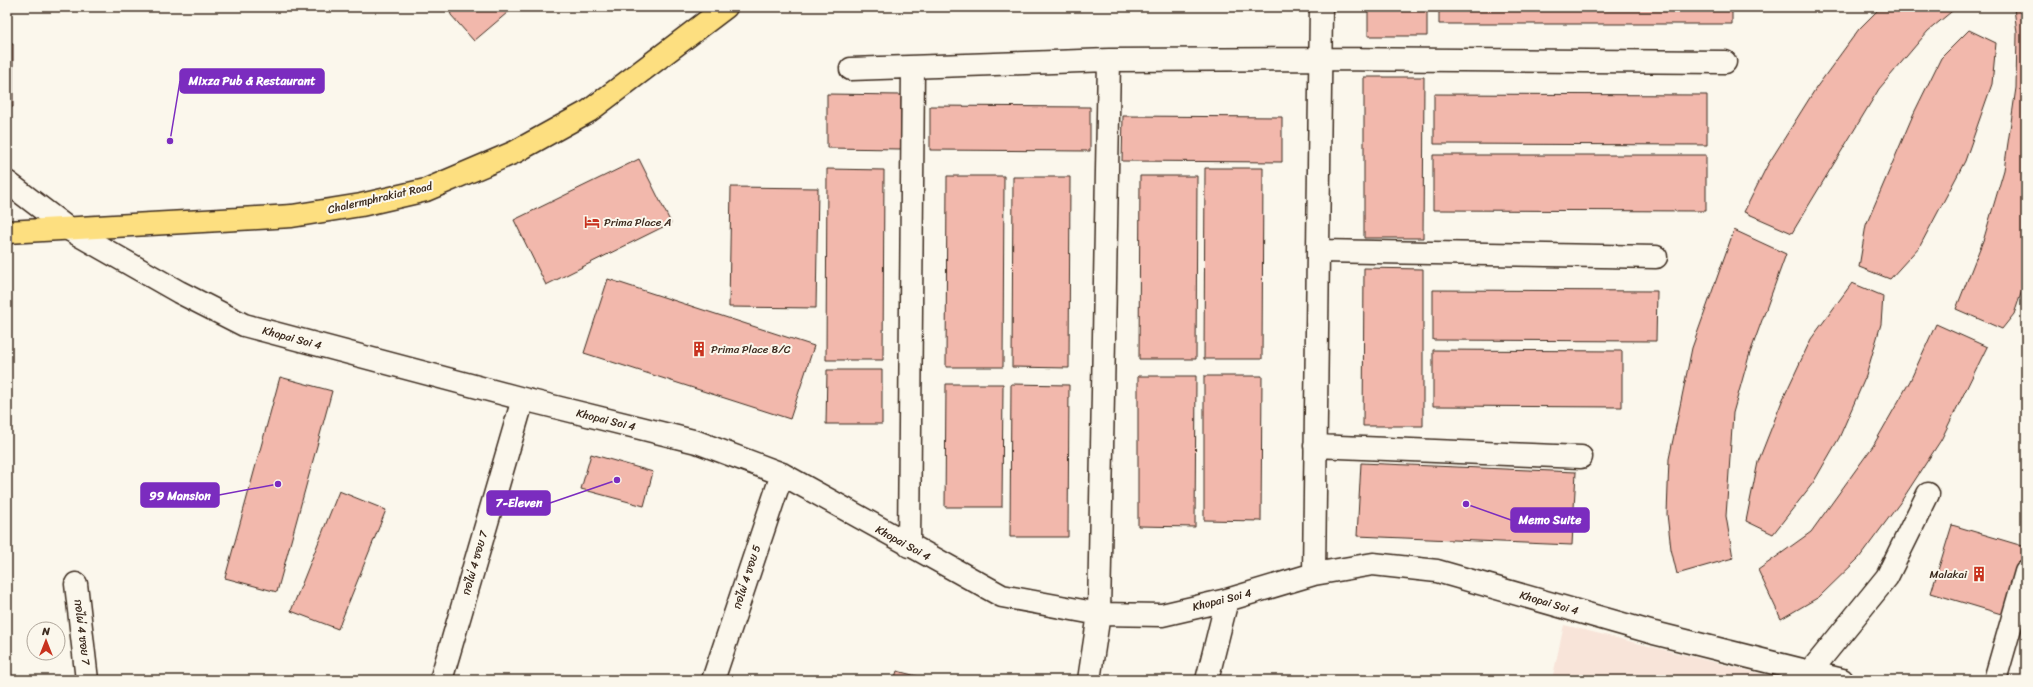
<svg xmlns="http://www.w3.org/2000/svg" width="2033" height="687" viewBox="0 0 2033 687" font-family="Sriracha,'Playpen Sans Thai',sans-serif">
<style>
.built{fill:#f8e4d9}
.building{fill:#f2b8ac;stroke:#3b2a1e}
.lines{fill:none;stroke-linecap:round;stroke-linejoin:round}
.minor-casing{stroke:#3b2a1e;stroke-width:25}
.major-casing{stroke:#3b2a1e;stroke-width:25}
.minor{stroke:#fbf7ec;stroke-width:22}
.major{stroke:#fddf80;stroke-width:22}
.labels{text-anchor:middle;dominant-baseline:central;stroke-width:4;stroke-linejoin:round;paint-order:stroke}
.street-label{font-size:11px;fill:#3b2a1e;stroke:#fbf7ec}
.poi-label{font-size:11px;fill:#3b2a1e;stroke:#fbf7ec;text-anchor:start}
.leader{fill:none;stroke:#7b2cbf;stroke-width:1.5}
.callout-dot{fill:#7b2cbf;stroke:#fbf7ec;stroke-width:1.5}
.callout{fill:#7b2cbf;stroke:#7b2cbf;stroke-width:1.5}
.callout-label{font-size:12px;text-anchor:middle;font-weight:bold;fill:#fff}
</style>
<rect width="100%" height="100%" fill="#fbf7ec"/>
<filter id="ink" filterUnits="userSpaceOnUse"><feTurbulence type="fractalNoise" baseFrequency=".025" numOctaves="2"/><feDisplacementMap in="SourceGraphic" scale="8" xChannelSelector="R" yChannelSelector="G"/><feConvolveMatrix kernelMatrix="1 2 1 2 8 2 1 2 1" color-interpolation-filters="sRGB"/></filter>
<g filter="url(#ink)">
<path class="built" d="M1564,625L1786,680H1552Z"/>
<path class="building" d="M449,7H514L474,41L451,15Z
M1368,7H1427V36H1368Z
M1439,7H1732V24H1439Z
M1881,7H1957L1928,31L1879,89L1792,233L1744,212L1767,166L1816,88L1859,29Z
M2026,7V279L2014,314L2002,329L1956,309L1984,238L2004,170L2016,88L2017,33L2014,8Z
M1969,30L1996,43L1992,84L1965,161L1920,246L1890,279L1859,267L1866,225L1913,115L1941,58Z
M7,44H13V107H7Z
M1364,77H1424L1423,238H1364Z
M827,94L901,95V149L827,148Z
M1434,94L1707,95V145L1434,144Z
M930,106L1090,107V151L930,150Z
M1123,116L1282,117V162L1122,161Z
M1433,155H1706V211L1433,210Z
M639,159L671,223L546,285L514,220Z
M1205,168H1263L1262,359H1204Z
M827,169L884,170L883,360H826Z
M947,176H1004L1003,367H946Z
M1140,176H1197L1196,359H1139Z
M1013,177H1070L1069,368L1012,367Z
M731,187L818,188L816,308L729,307Z
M1734,230L1786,254L1749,356L1733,413L1726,516L1733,558L1677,574L1671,549L1667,514L1669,459L1692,348Z
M1364,268L1423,269V426H1363Z
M608,279L814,346L790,419L584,353Z
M1852,283L1883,296L1881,324L1866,376L1839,438L1813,483L1773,534L1746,521L1758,462L1782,401L1811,339Z
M1433,290L1657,291L1656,341L1433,340Z
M1936,324L1987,347L1941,440L1902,500L1859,558L1819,597L1781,619L1758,570L1811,532L1873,446L1910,381Z
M1433,350L1622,351V407L1433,406Z
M827,370H882V424H826Z
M1138,376H1196L1195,527L1138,526Z
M1204,376H1262L1261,521L1204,520Z
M280,377L332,391L277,592L225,578Z
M946,384H1003L1002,507H945Z
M1011,384L1069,385L1068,537H1010Z
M591,454L653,472L644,506L581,489Z
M1361,463L1576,472L1572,545L1357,536Z
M339,491L386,510L338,629L291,611Z
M1952,525L2026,547V554L2008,616L1931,593Z
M897,671L932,680H933H894Z"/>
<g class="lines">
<g class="minor-casing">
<path id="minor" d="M851,69L1109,60L1322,59L1725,62
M7,182L70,230L179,292L244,325L523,399L697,442L782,474L1002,596L1099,614L1162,615L1227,600L1314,574L1373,564L1437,571L1654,633L1842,680
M1319,251L1656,257
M1315,446L1581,457
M909,546L913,68
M1314,574L1321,7
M76,584L87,680
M1810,672L1887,577L1928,494
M441,680L523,399
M713,680L782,474
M1089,680L1099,614L1109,60
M1207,680L1227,600
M1995,680L2026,572"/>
</g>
<g class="major-casing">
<path id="major" d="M7,232L292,216L361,205L426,190L515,152L589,111L726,7"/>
</g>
<use href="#minor" class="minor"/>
<use href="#major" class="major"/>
</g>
</g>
<defs>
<g id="hotel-bare" transform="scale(1.2)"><path d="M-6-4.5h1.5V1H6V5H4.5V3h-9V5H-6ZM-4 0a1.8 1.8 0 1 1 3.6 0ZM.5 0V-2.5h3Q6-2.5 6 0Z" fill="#c8321e" stroke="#fbf7ec" stroke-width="2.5" paint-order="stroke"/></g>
<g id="building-bare" transform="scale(1.2)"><path d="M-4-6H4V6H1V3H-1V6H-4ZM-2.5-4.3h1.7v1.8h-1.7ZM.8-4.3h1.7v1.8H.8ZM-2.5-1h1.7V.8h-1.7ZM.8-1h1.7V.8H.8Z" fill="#c8321e" stroke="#fbf7ec" stroke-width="2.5" paint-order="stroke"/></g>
</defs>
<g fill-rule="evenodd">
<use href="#hotel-bare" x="592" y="222"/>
<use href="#building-bare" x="699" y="349"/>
<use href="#building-bare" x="1979" y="574"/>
</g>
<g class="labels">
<g class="street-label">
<text transform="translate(380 198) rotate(-13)">Chalermphrakiat Road</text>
<text transform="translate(292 338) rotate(15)">Khopai Soi 4</text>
<text transform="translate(606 420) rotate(14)">Khopai Soi 4</text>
<text transform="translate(903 543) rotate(29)">Khopai Soi 4</text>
<text transform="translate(475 563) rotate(-74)">กอไผ่ 4 ซอย 7</text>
<text transform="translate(747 577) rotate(-72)">กอไผ่ 4 ซอย 5</text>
<text transform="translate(1222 600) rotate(-14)">Khopai Soi 4</text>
<text transform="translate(1549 603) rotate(16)">Khopai Soi 4</text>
<text transform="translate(82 632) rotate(83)">กอไผ่ 4 ซอย 7</text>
</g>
<g class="poi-label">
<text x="604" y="222">Prima Place A</text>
<text x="711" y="349">Prima Place B/C</text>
<text x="1967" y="574" text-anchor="end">Malakai</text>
</g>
</g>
<path class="leader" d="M170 141L180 81M278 484L219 495M617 480L550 503M1466 504L1511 520"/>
<g class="callout-dot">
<circle cx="170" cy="141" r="4"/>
<circle cx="278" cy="484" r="4"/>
<circle cx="617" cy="480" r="4"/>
<circle cx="1466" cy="504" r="4"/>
</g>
<g class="callout">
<rect x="180" y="69" width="144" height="24" rx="4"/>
<rect x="141" y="483" width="78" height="24" rx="4"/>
<rect x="487" y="491" width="63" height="24" rx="4"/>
<rect x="1511" y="508" width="78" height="24" rx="4"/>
</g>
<g class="callout-label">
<text x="252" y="85">Mixza Pub &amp; Restaurant</text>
<text x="180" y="500">99 Mansion</text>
<text x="519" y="507">7-Eleven</text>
<text x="1550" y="524">Memo Suite</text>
</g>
<rect width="2033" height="687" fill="none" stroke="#fbf7ec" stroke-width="24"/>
<rect x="12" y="12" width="2009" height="663" fill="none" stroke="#3b2a1e" stroke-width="1.5" filter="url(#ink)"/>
<g transform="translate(46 641)"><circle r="19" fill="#fbf7ec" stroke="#aea59a"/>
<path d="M0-3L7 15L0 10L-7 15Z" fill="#c8321e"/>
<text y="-6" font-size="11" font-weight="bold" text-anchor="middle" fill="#3b2a1e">N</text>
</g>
</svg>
